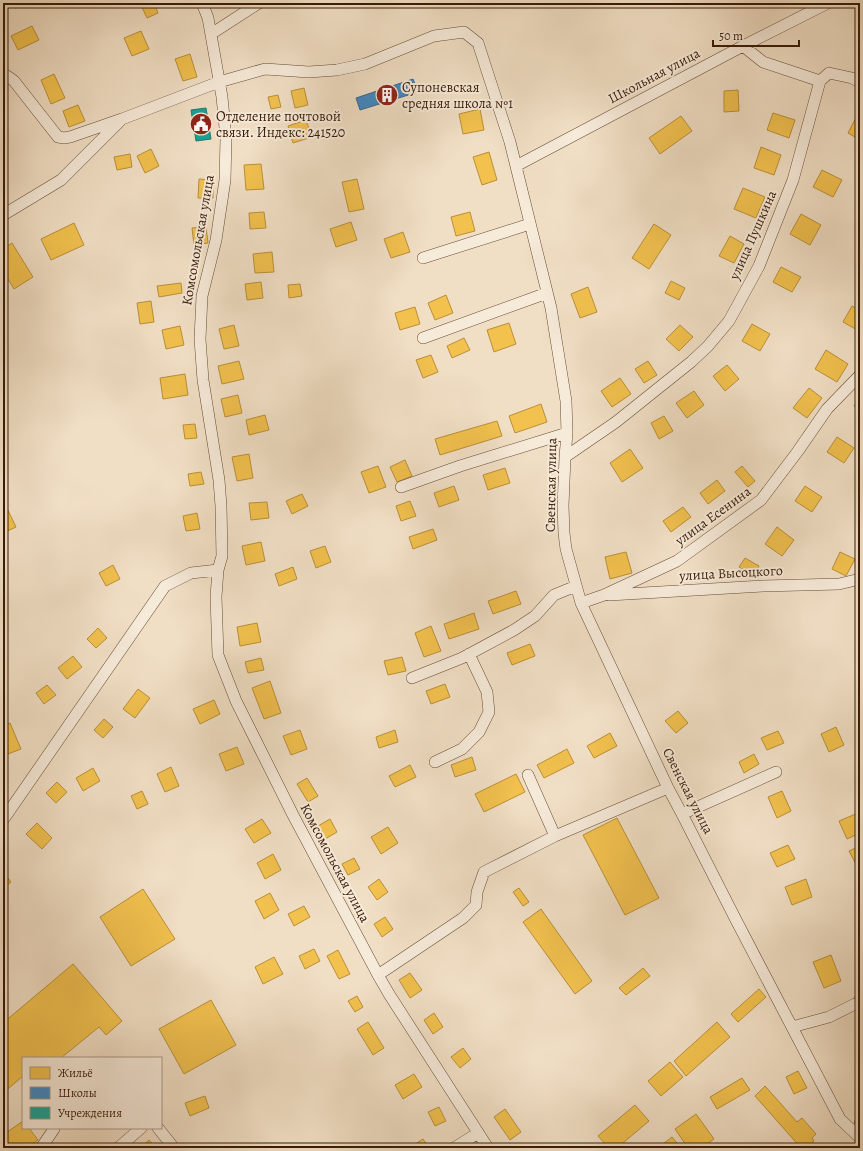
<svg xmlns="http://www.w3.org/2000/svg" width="863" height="1151" viewBox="0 0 863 1151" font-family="Alegreya,serif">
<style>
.homes{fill:#f2c14e;stroke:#ba8f38}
.schools{fill:#3f88c5;stroke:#3d678b}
.public{fill:#17a398;stroke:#217a6c}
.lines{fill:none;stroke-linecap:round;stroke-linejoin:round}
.minor-casing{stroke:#674b35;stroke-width:12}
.minor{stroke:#f6ead9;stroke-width:11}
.labels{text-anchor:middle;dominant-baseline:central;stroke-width:4;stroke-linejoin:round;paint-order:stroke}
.street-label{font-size:14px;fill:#391a05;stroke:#f6ead9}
.poi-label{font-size:14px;fill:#391a05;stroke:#f6ead9;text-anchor:start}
</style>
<rect width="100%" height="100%" fill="#f1dfc5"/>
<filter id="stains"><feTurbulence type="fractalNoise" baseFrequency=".005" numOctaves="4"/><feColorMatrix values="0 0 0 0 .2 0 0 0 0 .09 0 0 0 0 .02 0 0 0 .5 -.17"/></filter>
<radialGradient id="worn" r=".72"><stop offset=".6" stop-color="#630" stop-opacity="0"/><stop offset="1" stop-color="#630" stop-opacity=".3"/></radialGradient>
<path class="homes" d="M13,3H31L15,8Z
M140,3H154L158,13L147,18Z
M32,26L39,40L18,50L11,36Z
M141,31L149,49L132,56L124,38Z
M190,54L197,77L183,81L175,59Z
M54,74L65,98L51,104L41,80Z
M304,88L308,105L295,108L291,91Z
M738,90L739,111L724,112V91Z
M278,95L281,107L271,109L268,97Z
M78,105L85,121L69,127L63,111Z
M480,109L484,130L463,134L459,114Z
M860,110V140L848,133Z
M773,113L795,120L789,138L767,130Z
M681,116L692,131L660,154L649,138Z
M306,120L312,137L293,143L288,126Z
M761,147L781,155L774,175L754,168Z
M151,149L159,166L145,173L137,156Z
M489,152L497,180L482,185L473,157Z
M130,154L132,167L117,170L114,157Z
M261,164L264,189L246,190L244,165Z
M822,170L842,180L833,197L813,187Z
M199,179L213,180V198H198Z
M357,179L364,209L349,212L342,182Z
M743,188L765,197L756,218L734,209Z
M264,212L266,228L250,229L249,213Z
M470,212L475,231L456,236L451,217Z
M801,214L821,225L810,245L790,234Z
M351,222L357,240L336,247L330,229Z
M74,223L84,245L51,260L41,239Z
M654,224L671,235L649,269L632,258Z
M206,227L208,243L194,245L192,228Z
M403,232L410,252L391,258L384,239Z
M730,236L744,244L734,263L719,256Z
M12,243L33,277L14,289L3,271V249Z
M272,252L274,272L255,273L253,254Z
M781,267L801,277L792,292L773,282Z
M671,281L685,288L679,300L665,293Z
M261,282L263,298L247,300L245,284Z
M181,283L182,293L159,297L157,286Z
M300,284L302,296L289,298L288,285Z
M588,287L597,312L580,318L571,294Z
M446,295L453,313L435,320L428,303Z
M151,301L154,322L140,324L137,303Z
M852,306L860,310V328L859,331L843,322Z
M415,307L420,324L400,330L395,313Z
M509,323L516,344L494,352L487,330Z
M752,324L770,334L760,351L742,341Z
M234,325L239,346L224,349L219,329Z
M680,325L693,337L679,351L666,339Z
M180,326L184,345L166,349L162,330Z
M464,338L470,350L452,358L447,346Z
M826,350L848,364L837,382L815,369Z
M431,355L438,372L423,378L416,360Z
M239,361L244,379L222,384L218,366Z
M648,361L657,375L644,383L635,369Z
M727,365L739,379L725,391L713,376Z
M185,374L188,395L163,399L160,378Z
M620,378L631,394L612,407L601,391Z
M809,388L822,398L807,418L793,408Z
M694,391L704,405L687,418L676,403Z
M238,395L242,413L225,417L221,399Z
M860,397V411L854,406Z
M541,404L547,422L515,433L509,416Z
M265,415L269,430L249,435L246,420Z
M664,416L673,431L659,439L651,423Z
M497,421L502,436L440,455L435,439Z
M195,424L197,438L185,439L183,425Z
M837,437L854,448L844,463L827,452Z
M630,449L643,468L622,482L610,463Z
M249,454L253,478L237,481L232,457Z
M405,460L412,476L397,482L390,467Z
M378,466L386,487L369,493L361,472Z
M742,466L755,481L748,487L735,472Z
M505,468L510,483L488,490L483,475Z
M201,472L204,484L190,486L188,474Z
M717,480L725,491L708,504L700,493Z
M454,486L459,500L439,507L434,493Z
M805,486L822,497L812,512L795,501Z
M302,494L308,506L292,514L286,501Z
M3,500L16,527L3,533Z
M410,501L416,516L401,521L396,506Z
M267,502L269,518L251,520L249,503Z
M683,507L691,517L671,532L663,521Z
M197,513L200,529L186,531L183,516Z
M777,527L794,540L782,556L765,544Z
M433,529L437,540L413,549L409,537Z
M261,542L265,561L246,565L242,546Z
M325,546L331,562L316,568L310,551Z
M626,552L632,573L610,579L605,557Z
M840,552L855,559L846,576L832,569Z
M745,558L759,566L753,576L739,567Z
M113,565L120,579L106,586L99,573Z
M293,567L297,579L279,586L275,574Z
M516,591L521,604L493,614L488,601Z
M474,613L479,629L449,639L444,624Z
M257,623L261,642L240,646L237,627Z
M431,626L441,651L424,657L415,633Z
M98,628L107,638L96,648L87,639Z
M530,644L535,656L512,665L507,653Z
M73,656L82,667L67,679L58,668Z
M402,657L406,671L388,675L384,661Z
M261,658L264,670L248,673L245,662Z
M270,681L281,713L264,719L252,688Z
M445,684L450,697L431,704L426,691Z
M47,685L56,695L44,704L36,693Z
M138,689L150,698L135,718L123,709Z
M214,700L220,714L200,724L193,709Z
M678,711L688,723L676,733L665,721Z
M104,719L113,727L103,738L94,730Z
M10,723L21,749L8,754L3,743V726Z
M836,727L844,745L829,752L821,734Z
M300,730L307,749L291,755L283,736Z
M395,730L398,742L379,748L376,737Z
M778,731L784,743L767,750L761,738Z
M610,733L617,746L594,758L587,746Z
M237,747L244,764L226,771L219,754Z
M567,749L574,763L544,778L537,765Z
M754,754L759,764L744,773L739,762Z
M472,757L476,770L455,777L451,765Z
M410,765L416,777L395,787L389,776Z
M171,767L179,786L165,792L157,774Z
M93,768L100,781L83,791L76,778Z
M516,774L525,792L484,812L475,794Z
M307,778L318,796L308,802L297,784Z
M57,782L67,792L56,803L46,793Z
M142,791L148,804L137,809L131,796Z
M782,791L791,811L777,818L768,797Z
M858,813L860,817V833L847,839L839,821Z
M617,818L659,898L625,915L583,835Z
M262,819L271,833L254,843L245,829Z
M330,819L337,832L325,839L318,826Z
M37,823L52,838L42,849L26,834Z
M388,827L398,843L381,854L371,837Z
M788,845L795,859L777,867L770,853Z
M860,847V872L849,851L860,846Z
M273,854L281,870L265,879L257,863Z
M354,858L360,869L348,875L342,864Z
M3,872L11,882L3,888Z
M379,879L388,892L377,900L368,887Z
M806,879L812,897L792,905L785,887Z
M519,888L529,902L523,906L513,892Z
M143,889L175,939L131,966L100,917Z
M270,893L279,910L264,919L255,901Z
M304,906L310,917L294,926L288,914Z
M541,909L592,981L575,994L523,922Z
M385,917L393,929L382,937L374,924Z
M314,949L320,961L305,969L299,956Z
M338,950L350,974L339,979L327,956Z
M831,955L841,981L824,988L813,962Z
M274,957L283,974L263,984L255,967Z
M73,964L122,1021L106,1035L99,1027L61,1058H23V1076L3,1093V1023Z
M643,968L650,976L626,995L619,988Z
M410,973L422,990L410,998L399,980Z
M759,989L766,997L738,1022L731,1014Z
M357,996L363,1007L355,1012L348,1001Z
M211,1000L236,1045L184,1074L159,1029Z
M434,1013L443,1027L433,1034L424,1020Z
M368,1022L384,1048L373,1055L357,1029Z
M717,1022L730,1037L686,1076L674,1061Z
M463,1048L471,1059L460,1068L451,1057Z
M670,1062L683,1077L661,1096L648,1081Z
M798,1071L807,1088L794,1094L786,1077Z
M414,1074L422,1087L403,1099L395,1085Z
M742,1078L750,1090L717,1109L710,1097Z
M765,1086L797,1122L802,1118L816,1134L812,1138L814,1141L807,1148H801L755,1096Z
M205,1096L209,1108L190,1116L185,1103Z
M635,1105L649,1121L617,1148H609L598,1136Z
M439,1107L446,1121L435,1126L428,1112Z
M505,1109L521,1132L510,1140L494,1117Z
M696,1114L714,1139L701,1148H688L675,1129Z
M23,1121V1128H29L38,1140L26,1148H3V1135Z
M672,1137L681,1148H658Z
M423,1139L429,1148H414L412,1146Z
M149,1140L156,1148H140Z"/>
<path class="schools" d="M413,79L418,92L360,110L356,98Z"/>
<path class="public" d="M206,108L211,139L196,141L191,110Z"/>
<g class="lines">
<g class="minor-casing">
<path id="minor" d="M202,3L208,18L222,97L226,138L225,180L216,240L202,296L200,339L203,380L219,480L221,506L222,556L218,570L216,597L218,655L236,701L293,815L378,975L389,994L488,1148
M211,34L259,3
M3,77L7,76L14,81L58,137L64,138L70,137L122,119L219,82L265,69L309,72L337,70L365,64L434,36L464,32L478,43L510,142L551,308L566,401L567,433L565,457L563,506L564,533L566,549L581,603L668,788L682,814L736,920L840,1119L860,1138
M820,81L829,73L852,78L860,82
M516,166L743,46L828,3
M3,215L61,180L120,121
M423,258L530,224
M423,338L547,293
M565,457L616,422L691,362L708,346L729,321L759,266L793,180L820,81L763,62L743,46
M401,487L460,466L567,433
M609,595L763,586L839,584L860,579
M581,603L604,595L677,561L761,500L798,451L827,409L860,375
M412,678L462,658L514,630L535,616L554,595L576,586
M435,762L462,749L479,732L489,712L487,692L469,654
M528,775L555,836
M682,814L776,772
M3,820L165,586L191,573L218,570
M378,975L463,918L476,905L477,892L484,872L555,836L668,788
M792,1027L829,1017L859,1002L860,999
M158,1128L174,1148
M858,1136L860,1123
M41,1148L54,1129
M118,1148L141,1128
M454,1148L478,1133"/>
</g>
<use href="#minor" class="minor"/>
</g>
<defs>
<g id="building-disc" transform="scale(1.15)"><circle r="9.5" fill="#8f2418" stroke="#f6ead9"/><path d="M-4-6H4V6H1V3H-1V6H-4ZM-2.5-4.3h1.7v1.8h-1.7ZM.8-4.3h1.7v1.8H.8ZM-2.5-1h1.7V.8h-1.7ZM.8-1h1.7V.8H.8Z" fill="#fff"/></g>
<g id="civic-disc" transform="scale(1.15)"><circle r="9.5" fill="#8f2418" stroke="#f6ead9"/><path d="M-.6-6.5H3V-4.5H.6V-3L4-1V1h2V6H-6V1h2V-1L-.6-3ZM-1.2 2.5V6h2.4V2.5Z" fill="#fff"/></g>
</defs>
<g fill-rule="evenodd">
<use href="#building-disc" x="387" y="95"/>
<use href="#civic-disc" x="201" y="124"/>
</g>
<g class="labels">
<g class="street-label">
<text transform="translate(654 76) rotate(-28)">Школьная улица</text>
<text transform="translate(753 235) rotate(-66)">улица Пушкина</text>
<text transform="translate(198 240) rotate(-80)">Комсомольская улица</text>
<text transform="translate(551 485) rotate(-89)">Свенская улица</text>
<text transform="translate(713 516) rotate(-36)">улица Есенина</text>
<text transform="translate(731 573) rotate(-3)">улица Высоцкого</text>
<text transform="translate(688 791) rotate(63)">Свенская улица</text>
<text transform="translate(335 863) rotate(62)">Комсомольская улица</text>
</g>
<g class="poi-label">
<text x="402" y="87">Супоневская<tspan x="402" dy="16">средняя школа №1</tspan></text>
<text x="216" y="116">Отделение почтовой<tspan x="216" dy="16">связи. Индекс: 241520</tspan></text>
</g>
</g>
<rect width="863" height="1151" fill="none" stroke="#f1dfc5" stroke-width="16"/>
<rect x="4" y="4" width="855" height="1143" fill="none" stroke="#391a05" stroke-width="2"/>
<rect x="8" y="8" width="847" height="1135" fill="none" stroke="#391a05"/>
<rect x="22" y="1057" width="140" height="72" fill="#f6ead9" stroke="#aa9784"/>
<rect x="30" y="1067" width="20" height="12" fill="#f2c14e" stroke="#aa9784"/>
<text x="58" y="1077" font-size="12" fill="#391a05">Жильё</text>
<rect x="30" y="1087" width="20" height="12" fill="#3f88c5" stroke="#aa9784"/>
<text x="58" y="1097" font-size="12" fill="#391a05">Школы</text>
<rect x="30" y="1107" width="20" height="12" fill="#17a398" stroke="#aa9784"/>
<text x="58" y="1117" font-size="12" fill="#391a05">Учреждения</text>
<path d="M713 40v6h86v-6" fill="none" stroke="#391a05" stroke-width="2"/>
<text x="719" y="40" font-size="12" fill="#391a05" stroke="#f6ead9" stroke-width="3" paint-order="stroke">50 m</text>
<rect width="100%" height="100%" filter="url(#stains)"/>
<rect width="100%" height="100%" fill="url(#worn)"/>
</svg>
